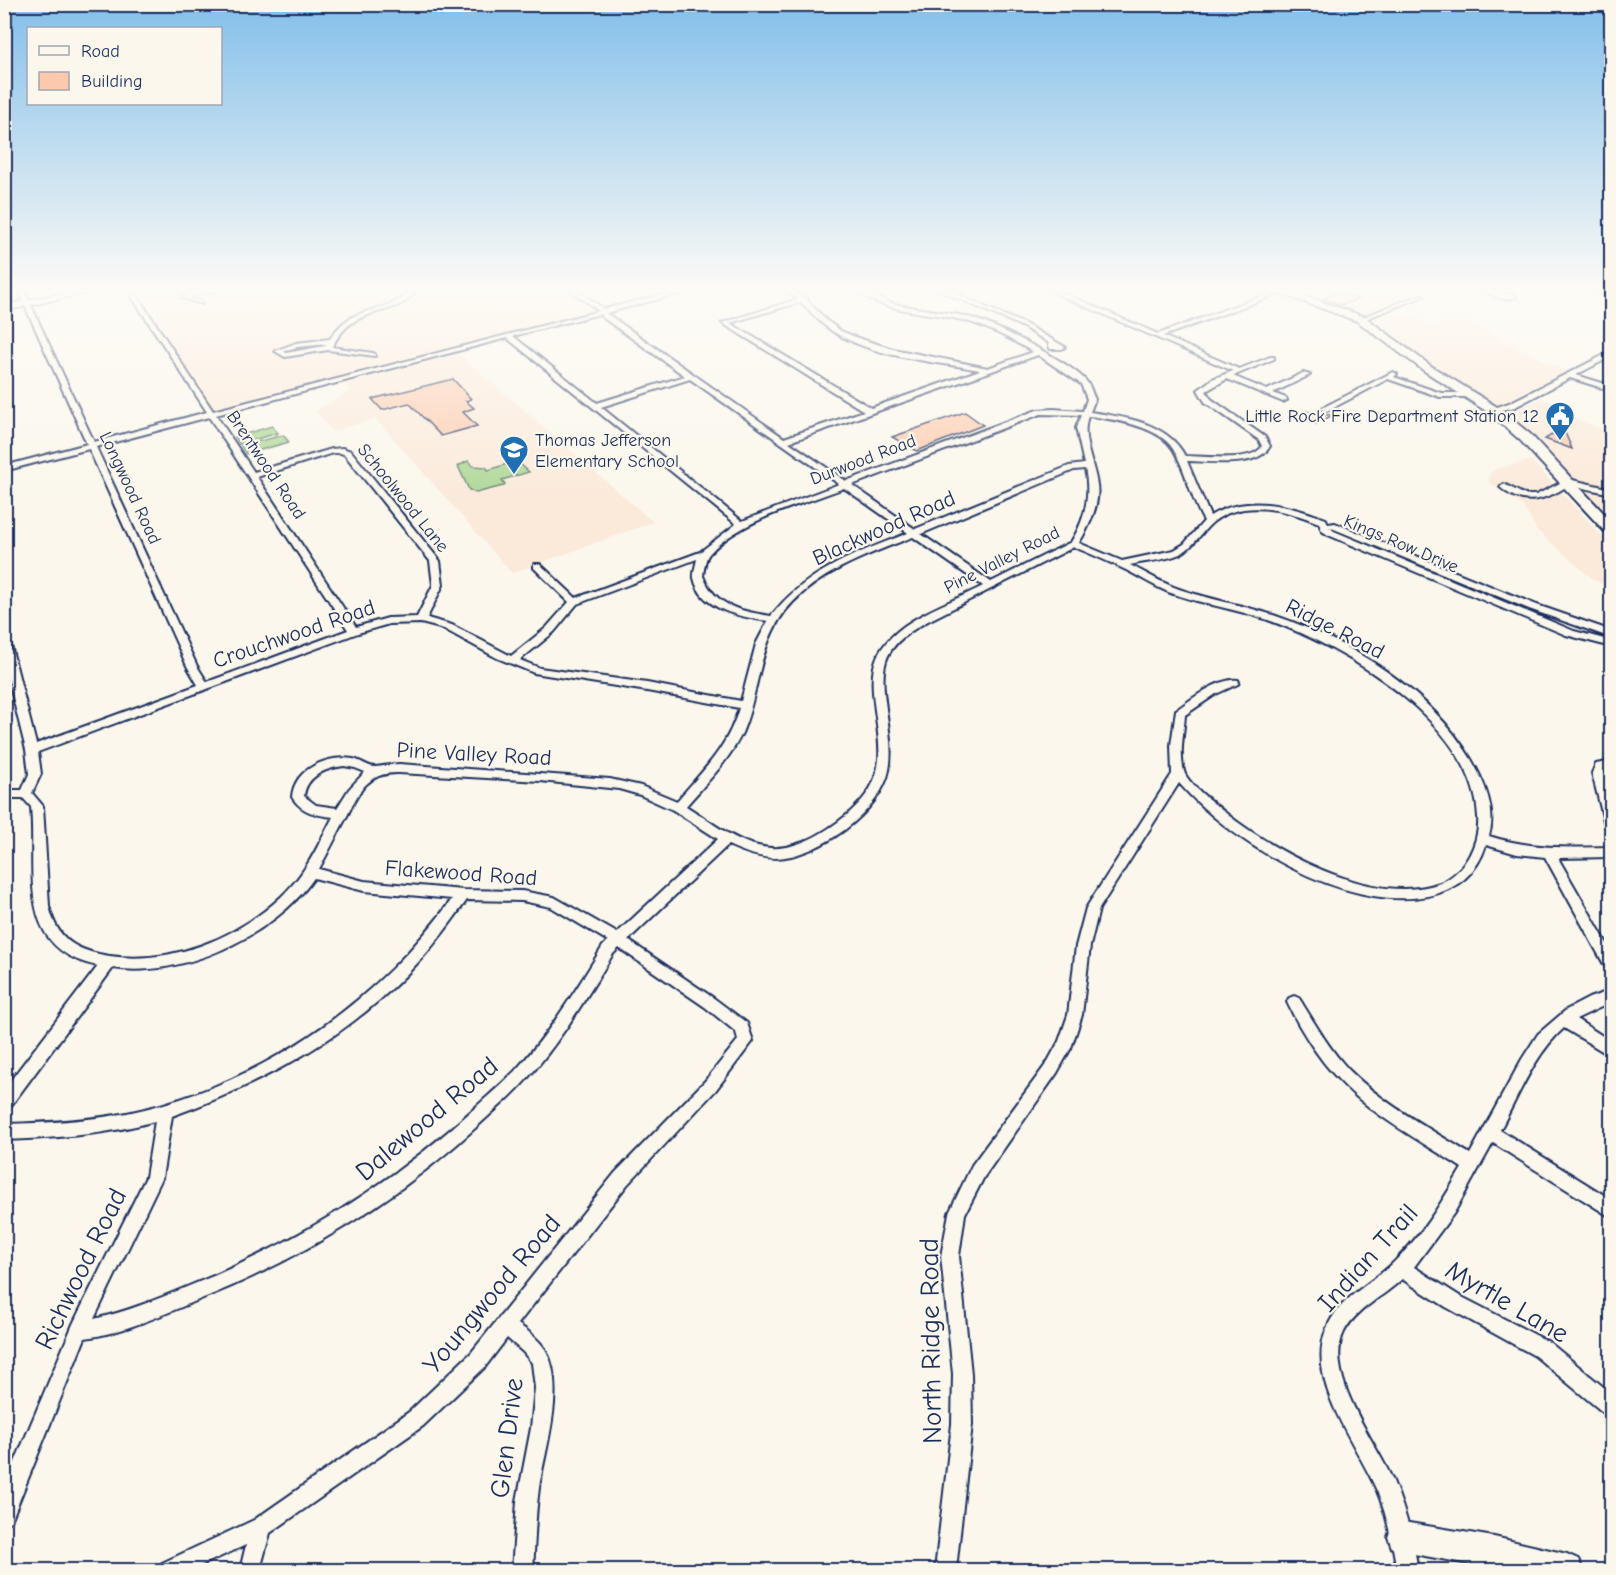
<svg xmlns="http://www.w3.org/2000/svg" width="1616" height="1575" viewBox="0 0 1616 1575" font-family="'Comic Neue',sans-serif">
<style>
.built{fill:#fbe9d9}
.green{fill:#acd694;stroke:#648279;stroke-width:1.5}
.building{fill:#fcc9ac;stroke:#1b2f5e;stroke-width:1.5}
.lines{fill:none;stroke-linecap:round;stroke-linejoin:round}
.street-casing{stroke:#1b2f5e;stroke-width:4}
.secondary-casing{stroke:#1b2f5e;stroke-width:4}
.primary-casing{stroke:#1b2f5e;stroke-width:4}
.street{fill:#fbf7ec;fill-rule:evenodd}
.secondary{fill:#fbf7ec;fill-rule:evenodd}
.primary{fill:#fbf7ec;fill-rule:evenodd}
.labels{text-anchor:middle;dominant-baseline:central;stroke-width:4.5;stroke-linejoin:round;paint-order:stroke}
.far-poi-label{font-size:18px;fill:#1b2f5e;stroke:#fbf7ec;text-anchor:end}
.far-street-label{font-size:18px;fill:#1b2f5e;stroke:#fbf7ec}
.street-label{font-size:22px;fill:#1b2f5e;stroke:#fbf7ec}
.near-street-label{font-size:27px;fill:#1b2f5e;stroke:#fbf7ec}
</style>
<rect width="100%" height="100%" fill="#fbf7ec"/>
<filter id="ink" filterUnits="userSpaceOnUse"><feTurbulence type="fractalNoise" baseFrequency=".0167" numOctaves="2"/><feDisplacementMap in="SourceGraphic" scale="12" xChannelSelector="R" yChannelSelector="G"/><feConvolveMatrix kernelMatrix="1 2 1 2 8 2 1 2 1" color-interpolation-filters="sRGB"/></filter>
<g filter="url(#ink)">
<path class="built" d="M129,288H570L602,311L213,415Z
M1297,288H1376L1407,299L1364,316L1290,291Z
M1382,311L1406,315L1429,324L1468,321L1567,372L1549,386L1493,410L1361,319Z
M458,353L653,522L512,573L376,419L332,431L316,411L350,391L344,384Z
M1541,398L1572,409L1564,414L1611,433V486L1604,491L1611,494V519L1536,438L1509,414Z
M1531,460L1611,546V589L1593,579L1537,530L1522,505L1489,483L1488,476L1493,470Z"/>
<path class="green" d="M272,426L278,433L239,444L235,437Z
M283,435L289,442L246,454L241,446Z
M468,461L473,466L486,467L488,470L517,461L529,472L502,480L505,484L503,486L476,493L469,490L458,466Z"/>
<path class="building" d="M1338,291L1359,299L1342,305L1323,299Z
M453,379L471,399L466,401L474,408L463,412L477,426L441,436L409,403L382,410L372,399Z
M1306,411L1317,414L1333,415L1316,424L1296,415Z
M965,412L983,425L917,451L892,437Z
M1563,428L1572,449L1545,439Z"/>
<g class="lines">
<g class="street-casing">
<path id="street" d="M17,288H23L94,442L207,412L126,288H132L213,411L599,311L567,288H574L604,309L689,288H700L606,313L784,438L864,411L722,323L798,299L783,288C795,288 798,297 807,298V300L827,321L841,331L858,338L893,349L988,368L1033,352C1012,340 989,327 966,321C929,311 883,314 852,288C864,288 881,300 894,304C920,310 946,311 971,318C996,325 1072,363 1087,382C1091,387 1092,394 1095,399L1090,412C1124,417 1167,422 1185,456C1202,456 1254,463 1262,446L1259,440L1205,402L1198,390L1212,379L1233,371L1043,288H1052L1158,334L1284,288H1294L1163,336L1239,369L1270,357H1274V359L1233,376L1267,390L1303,373L1310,375L1273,393L1286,398L1287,400L1283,402L1227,379L1206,391L1211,399L1265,437L1270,446C1258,469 1210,461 1187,461L1210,516C1246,494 1289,505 1326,519L1328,524L1335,523L1537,605L1612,631V638L1529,609L1329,527L1334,531L1574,631L1612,641V647L1566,635L1328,535L1322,531L1319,523C1286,510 1243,498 1213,522C1201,532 1194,547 1180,554C1164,561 1146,561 1130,565C1146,573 1162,583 1179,589C1211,600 1244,605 1276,616C1351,642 1429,689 1471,759C1484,781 1497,810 1489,836C1529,849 1569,848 1612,847V857L1558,858L1612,952V972L1607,970L1545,857L1517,854L1486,845C1477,874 1456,890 1428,896C1345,912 1231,843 1179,783L1099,909L1090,946L1082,1015L1071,1048L1057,1073L984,1177L965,1214L959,1256L971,1374L972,1424L956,1570H935L952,1424L953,1374L941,1256L949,1213L972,1165L1047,1063L1059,1041L1068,1015L1076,946L1086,908L1172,774L1171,745L1176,710C1191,700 1219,677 1238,680L1239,682L1238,684L1216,694L1185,715C1184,732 1179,754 1184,771C1186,781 1207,798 1216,805C1266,848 1372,908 1440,883C1465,873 1480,842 1478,817C1474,724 1347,648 1268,620C1236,609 1201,604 1168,592C1154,586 1140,577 1126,570C1109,562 1092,554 1074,547L928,621C912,630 892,642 886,661C877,691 896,736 889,770C881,812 818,857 776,858C759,858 743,852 728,845L628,940L715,999L747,1023L753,1041L715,1091L627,1185L518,1324C528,1331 538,1339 545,1349C567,1385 545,1449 539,1488C535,1516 535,1543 533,1570H512L517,1501L531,1428L535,1388L532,1363L523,1352L507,1338L485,1367L423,1426L270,1533L260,1570H240L246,1545L191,1570H158L162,1563L254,1520L409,1412L471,1353L615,1173L705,1081L738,1040L736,1032L705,1007L619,948L613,954C586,998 560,1042 525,1081C513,1095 497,1108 483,1121C400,1198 305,1257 201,1299C166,1313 121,1334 85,1338L11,1521L4,1524V1488L73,1324L146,1177L155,1121C107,1135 55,1138 4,1140V1124C46,1123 87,1121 127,1113C257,1087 375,1005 452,899L364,891L314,878C275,935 181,979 113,968L10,1107L4,1109V1089L98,966C14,949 37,871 31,807L23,798H4V790H22L29,774L26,750L4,661V635L9,638L36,744L198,685L187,666L89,449L4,471V466L87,444ZM801,302C811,312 820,323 832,331C874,358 932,361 980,370L871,408L730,323ZM600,314L602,317L685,376L597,403L513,336ZM507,338L736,524L700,552L576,598L540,564H534V568L569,602L546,628L511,656L452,625L427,618L443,585L440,561L351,451L342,448L332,449L254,472L216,415ZM1038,355L1081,384L1087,399L1083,411L1053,409L1037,410L846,481L789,442ZM690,379L839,484L742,521L601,407ZM1041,414L1081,415L1076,428L1084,464L1069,466L915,529L852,485ZM1088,416C1113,419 1159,426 1173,449C1187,471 1190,498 1204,521L1184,544L1174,550L1122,561L1079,543C1089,527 1100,504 1097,485C1094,462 1080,439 1088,416ZM209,417L348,630L207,682L197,666L96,447ZM333,453H341L345,455L430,561L433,585L417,617L388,618L356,627L257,477ZM1085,469C1091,495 1085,520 1071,542L991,582L921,534L1074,470ZM844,488L908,533C855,554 807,570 771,616C740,611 716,607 703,576C704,569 705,559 709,554C739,520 803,504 844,488ZM913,537L983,586C949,604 897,618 878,655C864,683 882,728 879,759C878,768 876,777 872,785C860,810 820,838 794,845C782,849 770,849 758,846C732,840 709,820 686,806C706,783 729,761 742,733C761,689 757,639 793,602C825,569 872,553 913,537ZM697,559C696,565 693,572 694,578C701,610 740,617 768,621L756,644L741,701L647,683L540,668L520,660L554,632L577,604ZM421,623L444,629L497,658L534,673L647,691L739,708C727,749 703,770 677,801L641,786L610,779L399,764C391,764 382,767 375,767C368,767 360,760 353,759C327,755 294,769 292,797C301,812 316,815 333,817C317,847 307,872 281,897C237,938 171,965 110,956C76,951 57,940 49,906L43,806L32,793L41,774L38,752L358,633L389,624ZM344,766L355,768L365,772L349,789L337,808L316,805L304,796C306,776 326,768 344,766ZM399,773L540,781L619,789L640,795L673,810L718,839L617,933L554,897L522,891L463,890L364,881L319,869C329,851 339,831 348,814C359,791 368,772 399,773ZM467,900L522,901L551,907L608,941L603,946C576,990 549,1034 514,1072C502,1084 489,1095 477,1106C392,1184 295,1244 189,1286C158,1299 126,1312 94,1319L162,1178L172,1116C261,1084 343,1040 409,972C431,950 449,925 467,900Z
M412,288H418C401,314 376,307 353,322C344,328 337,337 332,347L373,353L375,354V356L328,350L285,357L275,351L296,343L330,339C335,331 341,324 349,319C370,306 397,310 412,288ZM327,344L325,346L286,353L284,351L297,347Z
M934,288C941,288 948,292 954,291C961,290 967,288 974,288L956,294L1027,325L1065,347L1062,349H1050L1048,342L1023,327Z
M995,288H1019L1016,290Z
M1489,288L1515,296L1516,297C1504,302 1492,297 1482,289Z
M1582,288H1592L1612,294V298Z
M218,289V291L197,294L190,298L202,302V304L182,298L194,291Z
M1419,295L1424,296L1363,320L1358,319Z
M1612,351V356L1576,375L1612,386V391L1570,378L1515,407L1493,412L1489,410L1509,403Z
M1393,372L1397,374L1394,377L1441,393H1469L1473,395L1469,397H1440L1388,379L1327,411L1320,409Z
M1568,479L1612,489V494L1569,485C1546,500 1523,508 1500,487L1504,484L1525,495H1536Z
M1612,761V769L1605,770L1604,773L1612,803V834L1606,829L1592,773L1596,764Z
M1612,990V1002L1576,1019L1612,1042V1057L1564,1028C1534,1055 1519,1095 1500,1130L1612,1200V1218L1493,1143L1454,1213L1414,1267L1458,1295L1549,1342L1612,1394V1416L1605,1414L1535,1356L1446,1307L1402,1279C1383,1297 1356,1309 1344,1332C1323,1376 1377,1443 1393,1481C1405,1510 1413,1539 1418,1570H1397C1392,1543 1388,1517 1377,1491C1354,1437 1290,1364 1340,1307C1356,1289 1379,1278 1396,1260C1423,1234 1443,1200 1462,1168C1420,1140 1372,1116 1338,1079C1318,1058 1299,1028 1287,1002L1289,998L1294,996L1299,998C1314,1022 1329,1049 1349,1070C1383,1104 1429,1128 1470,1154L1522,1059L1538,1034L1566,1010L1589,998Z"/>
</g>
<g class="secondary-casing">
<path id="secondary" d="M88,288H108L4,311V305Z
M1403,1522L1494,1537L1567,1554L1578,1559L1583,1570H1502L1403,1552L1392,1548L1388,1537L1392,1526Z"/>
</g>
<g class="primary-casing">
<path id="primary" d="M1266,288H1282L1365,317L1431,366L1497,407L1530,434L1612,522V535L1607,534L1520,440L1489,413L1423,370L1357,321Z"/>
</g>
<use href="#street" class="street"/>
<use href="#secondary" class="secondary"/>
<use href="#primary" class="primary"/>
</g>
</g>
<linearGradient id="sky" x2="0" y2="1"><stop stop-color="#83bfea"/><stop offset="0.57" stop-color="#fdfbf6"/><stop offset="1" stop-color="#fdfbf6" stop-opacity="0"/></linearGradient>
<rect width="1616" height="509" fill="url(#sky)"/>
<defs>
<g id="civic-pin" transform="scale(1.5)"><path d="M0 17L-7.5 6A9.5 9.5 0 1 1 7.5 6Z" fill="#1f6fb2" stroke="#fbf7ec"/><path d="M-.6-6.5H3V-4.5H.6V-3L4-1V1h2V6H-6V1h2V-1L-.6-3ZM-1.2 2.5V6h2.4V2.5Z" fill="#fff"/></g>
<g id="school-pin" transform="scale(1.5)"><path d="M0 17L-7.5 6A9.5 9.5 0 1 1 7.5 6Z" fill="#1f6fb2" stroke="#fbf7ec"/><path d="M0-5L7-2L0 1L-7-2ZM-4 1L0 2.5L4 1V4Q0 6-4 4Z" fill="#fff"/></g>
</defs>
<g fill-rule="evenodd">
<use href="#civic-pin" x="1560" y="416"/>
<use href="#school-pin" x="514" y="450"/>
</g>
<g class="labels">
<g class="far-poi-label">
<text x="1539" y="416">Little Rock Fire Department Station 12</text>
<text x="535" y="440" text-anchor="start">Thomas Jefferson<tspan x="535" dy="21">Elementary School</tspan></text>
</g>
<g class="far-street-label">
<text transform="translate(863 460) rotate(-21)">Durwood Road</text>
<text transform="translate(266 465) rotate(56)">Brentwood Road</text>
<text transform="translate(130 488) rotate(65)">Longwood Road</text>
<text transform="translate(403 498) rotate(51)">Schoolwood Lane</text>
<text transform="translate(1401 544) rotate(23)">Kings Row Drive</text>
<text transform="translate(1002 560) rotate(-27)">Pine Valley Road</text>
</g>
<g class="street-label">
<text transform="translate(884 528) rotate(-24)">Blackwood Road</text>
<text transform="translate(1335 629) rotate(27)">Ridge Road</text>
<text transform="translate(294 634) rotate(-19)">Crouchwood Road</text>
<text transform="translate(474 754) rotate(3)">Pine Valley Road</text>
<text transform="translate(461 873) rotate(4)">Flakewood Road</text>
</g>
<g class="near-street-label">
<text transform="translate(427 1119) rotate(-40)">Dalewood Road</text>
<text transform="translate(1368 1258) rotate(-48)">Indian Trail</text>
<text transform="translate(81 1269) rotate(-64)">Richwood Road</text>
<text transform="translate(492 1294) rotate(-50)">Youngwood Road</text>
<text transform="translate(1507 1302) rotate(30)">Myrtle Lane</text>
<text transform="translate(931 1341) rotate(-91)">North Ridge Road</text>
<text transform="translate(507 1438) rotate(-83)">Glen Drive</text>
</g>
</g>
<rect width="1616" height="1575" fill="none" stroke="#fbf7ec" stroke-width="24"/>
<rect x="12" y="12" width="1592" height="1551" fill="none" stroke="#1b2f5e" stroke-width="2" filter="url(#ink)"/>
<rect x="27" y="27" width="195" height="78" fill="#fbf7ec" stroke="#a1a7b3" stroke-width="1.5"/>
<rect x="39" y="46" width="30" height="9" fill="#fbf7ec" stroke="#a1a7b3" stroke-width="1.5"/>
<text x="81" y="57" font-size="18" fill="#1b2f5e">Road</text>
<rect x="39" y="72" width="30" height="18" fill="#fcc9ac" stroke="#a1a7b3" stroke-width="1.5"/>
<text x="81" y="87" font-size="18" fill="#1b2f5e">Building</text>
</svg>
